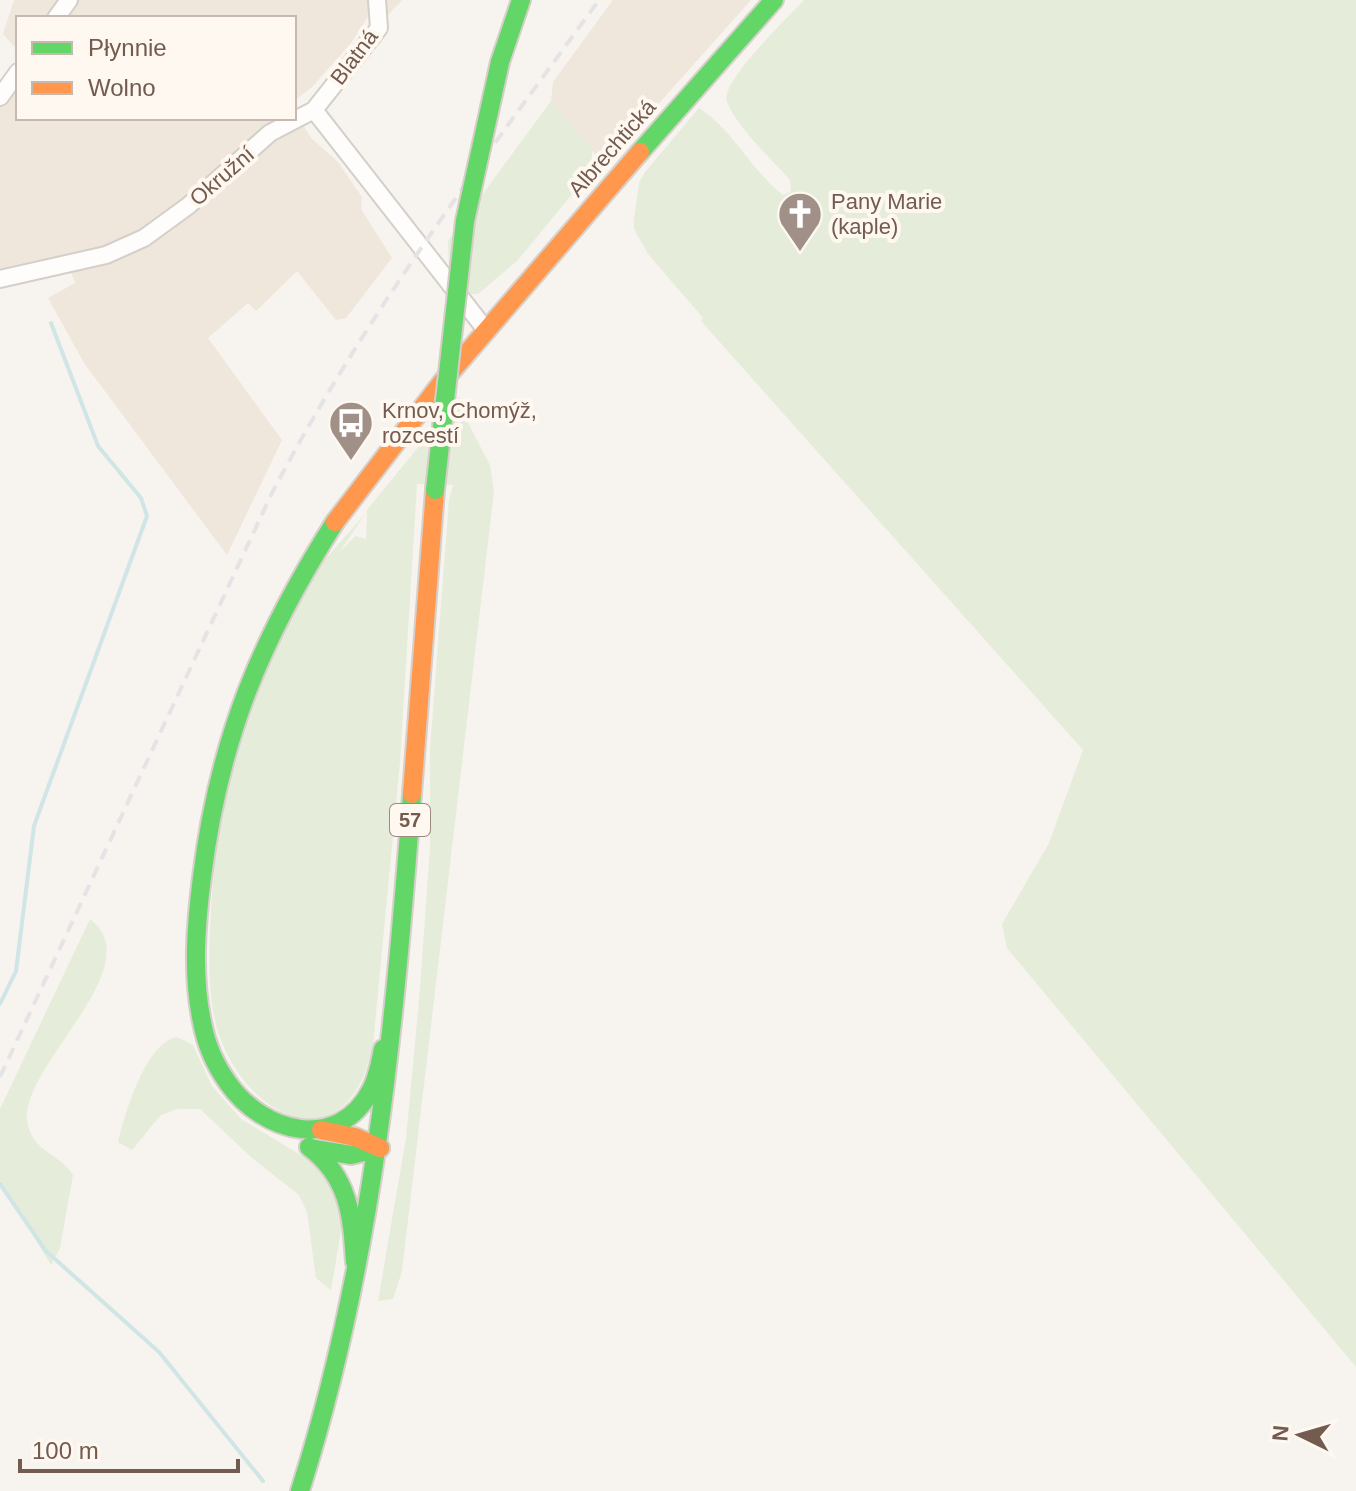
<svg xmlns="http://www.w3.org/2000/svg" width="1356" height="1491" viewBox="0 0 1356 1491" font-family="Arial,sans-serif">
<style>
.residential{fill:#efe6dc}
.green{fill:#e5edda}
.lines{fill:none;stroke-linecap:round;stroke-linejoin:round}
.stream{stroke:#d0e5e6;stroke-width:4}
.street-casing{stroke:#d4cfc9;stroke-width:20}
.fast-casing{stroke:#d6d0ca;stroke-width:22}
.slow-casing{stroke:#d6d0ca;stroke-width:22}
.street{stroke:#fefdfc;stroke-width:16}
.fast{stroke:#63d668;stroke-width:18}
.slow{stroke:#ff974d;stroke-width:18}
.rail{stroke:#e5e3e5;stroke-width:4;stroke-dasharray:12 8;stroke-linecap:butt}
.fast-bridge-casing{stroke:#d5cdc8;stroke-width:22;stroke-linecap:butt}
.fast-bridge{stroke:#63d668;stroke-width:18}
.labels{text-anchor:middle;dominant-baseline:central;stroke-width:8;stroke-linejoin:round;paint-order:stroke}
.shield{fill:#fef8f0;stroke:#9d8a7f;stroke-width:2}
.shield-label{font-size:20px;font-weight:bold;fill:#735b4f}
.street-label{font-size:22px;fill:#735b4f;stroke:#fef8f0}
.poi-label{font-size:22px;fill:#735b4f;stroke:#fef8f0;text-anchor:start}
</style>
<rect width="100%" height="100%" fill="#f7f3ee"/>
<path class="residential" d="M14,0H402L388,15H369L351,43L312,87L294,101V18H18V51L3,34Z
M613,0H751L604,165L551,101L553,82Z
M18,82V118H294V109L311,138L338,162L362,197L361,209L392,258L346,318L336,320L297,271L256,311L248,303L208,338L282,440L227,555L84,363L48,298L75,283L66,257L0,269V107Z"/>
<path class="green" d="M804,0H1356V1367L1007,948L1002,924L1049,843L1083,750L701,321L703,318L648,254L634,229V219L639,183L645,172L699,108C734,131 751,170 783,195L791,192L790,180C772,160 736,126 727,102C719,82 789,17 804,0Z
M551,101L592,150V170L518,260L478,294H471L449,269L448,241Z
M460,396L459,406L490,465L494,492L402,1271L393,1299L378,1301L406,1138L419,1001L430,847V749L449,500L453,485L417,484L400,762L373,1045C348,1166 248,1122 218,1032C208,1000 209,962 210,929C214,815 240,693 300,594C317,565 343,540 365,514L339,553L355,536L366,539L367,510Z
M90,919C152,965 21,1066 27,1120C31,1152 61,1154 73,1175L60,1248L51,1265L0,1181V1109Z
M177,1037L193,1045L212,1086L241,1119L317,1165L334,1184L342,1225L331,1290L316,1278L307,1212L299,1195L252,1158L200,1109H177L161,1115L132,1150L118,1142C125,1114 145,1043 177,1037Z"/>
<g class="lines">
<path class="stream" d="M0,1004L16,971L34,826L147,516L141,498L98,446L51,323
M0,1184L46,1251L159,1352L263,1481"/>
<g class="street-casing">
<path id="street" d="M56,18L69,0
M0,97L18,72
M314,110L379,28L377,0
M0,279L106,255L144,238L188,206L270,133L314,110L486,330"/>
</g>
<g class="fast-casing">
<path id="fast" d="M500,62L521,0
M640,152L774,0
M335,522C261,639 219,738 202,877C196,924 192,975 202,1022C206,1044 215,1065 228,1083C263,1133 338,1153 371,1090C378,1077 380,1063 383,1049
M309,1147C349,1177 352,1215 355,1262
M314,1149L351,1155L380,1148
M300,1491C373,1261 394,1033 412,794"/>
</g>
<g class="slow-casing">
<path id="slow" d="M335,522L443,381L640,152
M412,794L435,490
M321,1130L355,1137L380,1148"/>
</g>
<use href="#street" class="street"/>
<use href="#fast" class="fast"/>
<use href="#slow" class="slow"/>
<path class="rail" d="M0,1077L271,495C363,318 482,161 599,0"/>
<g class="fast-bridge-casing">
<path id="fast-bridge" d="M435,490L465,221L500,62"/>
</g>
<use href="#fast-bridge" class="fast-bridge"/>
</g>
<defs>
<g id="church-pin" transform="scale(2.3)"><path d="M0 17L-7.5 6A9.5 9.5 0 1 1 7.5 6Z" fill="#a19087" stroke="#fef8f0"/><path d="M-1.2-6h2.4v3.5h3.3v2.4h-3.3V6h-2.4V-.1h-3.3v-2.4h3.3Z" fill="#fff"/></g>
<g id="bus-pin" transform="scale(2.3)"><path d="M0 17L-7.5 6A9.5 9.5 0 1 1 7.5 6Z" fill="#a19087" stroke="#fef8f0"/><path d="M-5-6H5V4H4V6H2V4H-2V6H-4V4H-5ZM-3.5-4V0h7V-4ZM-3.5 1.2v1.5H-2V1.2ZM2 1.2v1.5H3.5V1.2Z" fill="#fff"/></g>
</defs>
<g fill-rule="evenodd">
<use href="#church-pin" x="800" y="214"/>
<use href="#bus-pin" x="351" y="423"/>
</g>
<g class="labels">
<rect class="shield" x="390" y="804" width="40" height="32" rx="6"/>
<g class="shield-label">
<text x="410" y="820">57</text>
</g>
<g class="street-label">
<text transform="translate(354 57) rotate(-53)">Blatná</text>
<text transform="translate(612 148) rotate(-49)">Albrechtická</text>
<text transform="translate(222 176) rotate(-41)">Okružní</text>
</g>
<g class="poi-label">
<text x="831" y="201">Pany Marie<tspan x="831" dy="25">(kaple)</tspan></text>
<text x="382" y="410">Krnov, Chomýž,<tspan x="382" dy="25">rozcestí</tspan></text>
</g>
</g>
<rect x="16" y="16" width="280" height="104" fill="#fef8f0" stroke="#c6b9b0" stroke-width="2"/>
<rect x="32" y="42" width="40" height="12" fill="#63d668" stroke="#c6b9b0" stroke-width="2"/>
<text x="88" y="56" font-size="24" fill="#735b4f">Płynnie</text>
<rect x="32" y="82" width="40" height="12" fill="#ff974d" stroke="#c6b9b0" stroke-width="2"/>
<text x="88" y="96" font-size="24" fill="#735b4f">Wolno</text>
<g transform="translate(1300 1435) rotate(275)" stroke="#fef8f0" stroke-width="6" paint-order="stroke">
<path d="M0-6L14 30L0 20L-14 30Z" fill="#735b4f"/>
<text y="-12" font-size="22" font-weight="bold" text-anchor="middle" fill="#735b4f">N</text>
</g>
<path d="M20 1459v12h218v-12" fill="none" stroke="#735b4f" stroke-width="4"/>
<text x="32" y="1459" font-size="24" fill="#735b4f" stroke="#fef8f0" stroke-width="6" paint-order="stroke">100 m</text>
</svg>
